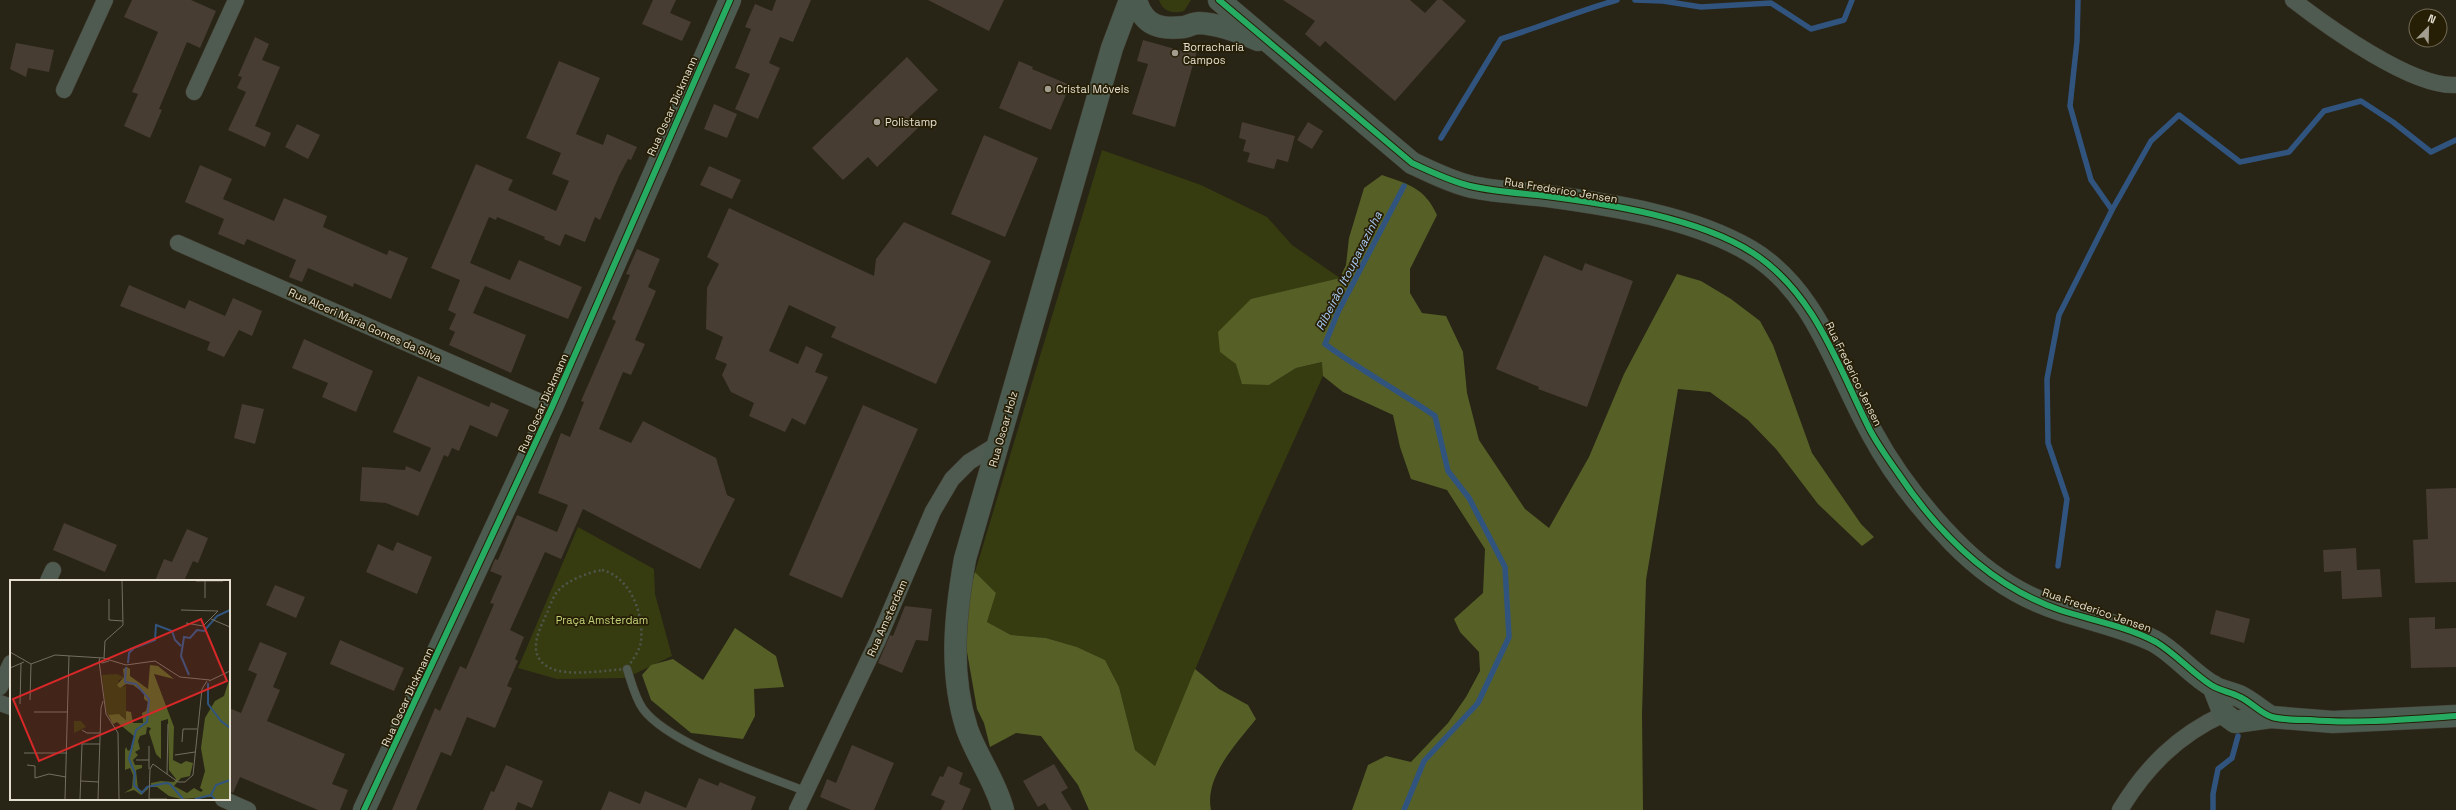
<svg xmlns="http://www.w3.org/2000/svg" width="2456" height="810" viewBox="0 0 2456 810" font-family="'Space Grotesk',sans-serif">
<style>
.green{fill:#363c10}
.forest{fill:#566026}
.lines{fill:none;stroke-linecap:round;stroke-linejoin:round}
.stream{stroke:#31547f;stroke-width:5.5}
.building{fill:#483d32}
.lane-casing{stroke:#444135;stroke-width:9}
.street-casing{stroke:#444135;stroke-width:17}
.secondary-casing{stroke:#444135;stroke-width:23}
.path{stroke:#4f564c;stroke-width:2.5;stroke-dasharray:2 3;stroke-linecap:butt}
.lane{stroke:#4f5a50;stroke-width:8}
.street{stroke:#4f5a50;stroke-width:16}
.secondary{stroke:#4c5b50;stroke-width:22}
.cycleway-casing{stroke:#261e05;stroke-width:8}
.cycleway{stroke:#26ab63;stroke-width:6}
.poi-dot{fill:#a29d8e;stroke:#261e05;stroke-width:1.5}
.labels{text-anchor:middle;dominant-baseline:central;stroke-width:3.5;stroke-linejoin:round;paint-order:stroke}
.poi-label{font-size:11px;fill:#e3decf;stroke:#261e05;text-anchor:start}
.street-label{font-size:11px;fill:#e3decf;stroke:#261e05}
.park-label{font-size:11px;fill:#c2d478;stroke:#261e05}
.water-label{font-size:12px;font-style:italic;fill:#a8cbf6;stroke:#261e05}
.inset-river{fill:none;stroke:#31547f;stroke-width:2}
.inset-road{fill:none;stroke:#736e60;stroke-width:1}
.view{fill:#d62828;fill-opacity:0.15;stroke:#d62828;stroke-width:2}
.inset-edge{fill:none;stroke:#e3decf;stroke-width:2}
</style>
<rect width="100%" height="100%" fill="#282416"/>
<path class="green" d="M1159,0H1191L1184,11C1173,14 1163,12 1159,0Z
M1102,150L1201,185L1267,217L1292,245L1340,278L1311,285L1220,352L1269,385L1296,368L1323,362V376L1252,533L1155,766L1135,750L1119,687L1105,660L1077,647L1046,638L1011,635L987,622L996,593L975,572Z
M578,527L654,569L655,594L672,656L626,678L557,679L518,668Z"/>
<path class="forest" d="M1382,175C1408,184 1425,188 1437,215L1410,269V293L1422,313L1446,316L1463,352L1467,393L1479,440L1525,509L1549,528L1589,457L1624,374L1677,274L1701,281L1731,299L1760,321L1773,345L1812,453L1861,524L1874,537L1862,546L1818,504L1776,449L1748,420L1710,392L1678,389L1646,580L1642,714L1643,810H1352L1368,765L1386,756L1411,762L1448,723L1466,697L1480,671L1479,652L1460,632L1454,619L1483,593L1485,549L1447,490L1411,479L1400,447L1393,415L1343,392L1323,376L1322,362L1296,368L1269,385L1242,384L1236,364L1220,352L1218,332L1251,299L1340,278L1346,265L1349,238L1364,188Z
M975,572L996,593L987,622L1011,635L1046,638L1077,647L1105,660L1119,687L1135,750L1155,766L1195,669L1219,689L1248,705L1256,719C1237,743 1204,777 1211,810H1089L1078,785L1041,736L1016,733L990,747L984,723L977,709L964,635L970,589Z
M735,628L776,656L784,687L754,689L755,716L743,739L691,733L651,700L642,675L651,665L673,659L703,680Z"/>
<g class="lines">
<path class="stream" d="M1635,0L1663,1L1701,7L1771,3L1811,29L1844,20L1852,0
M2078,0L2077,41L2070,106L2091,180L2112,210
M1441,138L1501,39C1540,27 1578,11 1617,0
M2058,566L2067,499L2048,443L2047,379L2059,315L2112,210L2151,141L2179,115L2240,162L2289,152L2324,111L2361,101L2393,122L2431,152L2456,140
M1404,810L1424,761L1478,703L1509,637L1505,567L1469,498L1448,471L1435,416C1399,391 1360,370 1325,344L1338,312L1404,186
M2213,810V794L2218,769L2232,758L2238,736"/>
</g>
<path class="building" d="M132,0H191L216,11L200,48L187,42L159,109L162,110L150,138L124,126L138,94L132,92L158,32L124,17Z
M653,0H676L670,13L691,22L682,41L642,24Z
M776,0H811L793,42L780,37L769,63L780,68L758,119L735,109L750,74L735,68L751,29L745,27L755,4L772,11Z
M928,0H1004L989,31Z
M1283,0H1410L1425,13L1437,0H1442L1466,21L1395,101L1325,41L1320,47L1305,34L1315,21Z
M255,37L269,44L262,60L280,67L255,126L271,133L265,147L228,130L246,92L237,88L242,77L238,76Z
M1143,40L1182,51L1184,47L1197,51L1175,127L1132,114L1148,64L1137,61Z
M16,43L54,50L49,72L28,68L26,77L10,69Z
M907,57L938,90L909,117L919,127L877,167L868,157L843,180L812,148Z
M559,61L600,78L576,134L603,145L607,134L637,147L631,160L628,159L619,176L600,220L595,217L585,242L565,234L560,246L544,239L545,237L497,217L496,220L489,217L470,263L510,280L519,260L582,287L568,319L485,286L473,313L526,335L511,373L449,345L455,332L449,329L456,314L448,310L460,280L431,268L476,164L513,180L508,190L556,211L569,181L552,174L561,153L526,138Z
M1019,61L1033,67L1032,69L1070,85L1051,130L999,108Z
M714,104L737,114L727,138L704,129Z
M1242,122L1295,136L1288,162L1277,159L1274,169L1247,162L1250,153L1243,151L1246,140L1239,138Z
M1308,122L1323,131L1312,149L1297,140Z
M297,124L320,135L308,159L285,147Z
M984,135L1038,158L1005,237L951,214Z
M200,165L232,179L223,199L274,221L284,198L327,216L323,227L387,255L389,250L408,258L391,299L354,283L353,287L308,268L302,282L289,277L296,260L247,239L244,245L218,234L224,219L185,202Z
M709,166L741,180L732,199L700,185Z
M729,208L874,276L876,259L904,222L991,261L936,384L831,337L836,327L789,305L769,351L798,364L806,346L823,354L815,372L828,377L805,425L792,418L785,432L749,416L754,403L731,392L722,375L727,364L715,359L723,337L706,329L707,288L719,264L707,257Z
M637,249L660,259L648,287L656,291L635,340L645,344L631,375L623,372L599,429L631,443L643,421L716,458L727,495L735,499L700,569L583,509L561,559L545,552L510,630L524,637L515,659L518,661L507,686L512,688L495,728L467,717L451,756L441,752L416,810H392L435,708L440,711L460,666L466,669L494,604L490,603L502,576L490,571L495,559L498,560L517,515L557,532L568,505L538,493L561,433L570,437L584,402L581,401L616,321L612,319L630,275L626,274Z
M1544,255L1582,271L1585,263L1633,281L1587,407L1538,389L1539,387L1496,369Z
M129,285L185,309L189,300L225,316L233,298L262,311L252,336L239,330L224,357L207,350L210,342L120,306Z
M304,339L373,371L356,412L322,397L328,383L292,368Z
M418,376L489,407L491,402L509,410L497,437L470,425L459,451L452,448L448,457L444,455L418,516L386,503L360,501L362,467L405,470L406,466L420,472L431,448L393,432Z
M242,404L264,409L255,444L234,438Z
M863,405L918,429L842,598L789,575Z
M2456,488V582L2415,583L2413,540L2428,539L2426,489Z
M64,523L117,545L105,572L53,550Z
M187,529L208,538L198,563L193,561L184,581H155L164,559L172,562Z
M397,542L432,557L417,594L366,572L378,544L393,551Z
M2356,548L2357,570L2380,569L2382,597L2342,599L2341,571L2324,572L2323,550Z
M275,585L305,597L296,618L266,605Z
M905,606L932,609L928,641L916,640L902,673L878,663L890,635L893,636Z
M2216,610L2250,619L2244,643L2210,634Z
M2435,617V629L2456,628V667L2411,668L2409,618Z
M340,640L404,668L394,691L330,664Z
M260,642L287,653L273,687L280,690L267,721L345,754L332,784L348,790L340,810H318L240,777L233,793L229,791V708L241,713L257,674L248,670Z
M852,745L894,763L874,810H851L820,797L827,779L836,783Z
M1054,764L1068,788L1061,792L1072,810H1049L1045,803L1038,807L1023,781Z
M506,765L543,781L532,808L518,802L515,810H483L491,791L494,792Z
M948,766L963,773L959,784L971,789L962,810H941L945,801L931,795L940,776L943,777Z
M699,778L718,786L720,782L756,797L751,810H601L609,791L640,804L645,791L686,808Z"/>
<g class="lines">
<g class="lane-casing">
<path id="lane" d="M627,669C631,681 635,698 643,709C669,744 762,774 805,791"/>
</g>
<g class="street-casing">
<path id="street" d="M2293,0C2328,27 2413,88 2456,85
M64,90L105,0
M194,92L236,0
M178,243L552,407
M48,581L53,570
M0,687L11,663
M0,703L11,707
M223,799L248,810
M797,810L878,640L933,511L952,479L969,462L998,444
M2120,810C2146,767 2178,735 2224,714"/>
</g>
<g class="secondary-casing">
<path id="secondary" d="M1136,0C1143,25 1159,30 1184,27C1189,26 1194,23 1199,23C1219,24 1240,32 1258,40
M1219,0L1412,163C1431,172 1451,182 1472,187C1496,192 1522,193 1547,196C1613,205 1692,217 1750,251C1817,291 1836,369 1872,433C1893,472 1922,509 1953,541C1983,572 2020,597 2061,610C2092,620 2125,627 2154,641C2176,653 2192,675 2214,687C2222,691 2231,693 2239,696C2250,701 2261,711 2271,717
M2213,686L2224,714L2235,722L2271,717L2333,722L2456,716
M364,810L552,407L730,0
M1003,810C996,782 977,757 967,729C949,673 955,615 965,559L1112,48L1130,0"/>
</g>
<path class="path" d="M602,570C630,577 644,613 641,641C640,651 632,660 627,669C607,670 568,677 550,668C526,656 538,632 547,613C550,606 553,596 558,591C566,581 589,572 602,570Z"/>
<use href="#lane" class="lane"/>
<use href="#street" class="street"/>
<use href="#secondary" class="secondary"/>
<g class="cycleway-casing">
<path id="cycleway" d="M1219,0L1412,163C1431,172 1450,181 1470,186C1495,192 1521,193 1546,196C1609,204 1699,218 1753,253C1816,294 1838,367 1870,430C1878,445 1888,459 1898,473C1938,533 1990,586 2060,610C2091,620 2126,626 2156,642C2176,654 2191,672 2211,685C2220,691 2231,692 2240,697C2251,702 2260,713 2272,717C2284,720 2298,720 2310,720C2358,724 2408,719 2456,716
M364,810L552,407L730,0"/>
</g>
<use href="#cycleway" class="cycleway"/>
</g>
<g class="poi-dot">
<circle cx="1175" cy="53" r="4"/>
<circle cx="1048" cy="89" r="4"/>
<circle cx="877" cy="122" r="4"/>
</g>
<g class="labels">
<g class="poi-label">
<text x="1183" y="47">Borracharia<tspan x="1183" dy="13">Campos</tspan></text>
<text x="1056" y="89">Cristal Móveis</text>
<text x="885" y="122">Polistamp</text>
</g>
<g class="street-label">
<text transform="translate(672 106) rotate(-66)">Rua Oscar Dickmann</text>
<text transform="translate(1561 190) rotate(9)">Rua Frederico Jensen</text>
<text transform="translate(365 325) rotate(24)">Rua Alceri Maria Gomes da Silva</text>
<text transform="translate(1854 374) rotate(64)">Rua Frederico Jensen</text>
<text transform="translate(543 403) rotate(-66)">Rua Oscar Dickmann</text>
<text transform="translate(1003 429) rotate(-74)">Rua Oscar Holz</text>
<text transform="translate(2097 610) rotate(19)">Rua Frederico Jensen</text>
<text transform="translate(887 618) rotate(-66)">Rua Amsterdam</text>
<text transform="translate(407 697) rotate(-65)">Rua Oscar Dickmann</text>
</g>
<g class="park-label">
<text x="602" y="620">Praça Amsterdam</text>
</g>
<g class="water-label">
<text transform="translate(1349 271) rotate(-63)">Ribeirão Itoupavazinha</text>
</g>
</g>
<g transform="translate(10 580)">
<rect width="220" height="220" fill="#282416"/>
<path d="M107,94L114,97L108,101L113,107L116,105V140L111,135H99L96,131L92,95ZM64,141H71L76,147L64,153Z" fill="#363c10"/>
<path d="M140,85L148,86L164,99L144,94L164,147L163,180L171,184L176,181L183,183L180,196L171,198L164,206L177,213L184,208L191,212L193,210L190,208L195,191L191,168L195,138L205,121L214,116L220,97V219H203L202,217L171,219L159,216L147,207H141V203L151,201L164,202L166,199L159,190L158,139L151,141V179L146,174L139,152L141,148L137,147L136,154L130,156L128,161L130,169L125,172L128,175L123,180L125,185H132V188L126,190L128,209L132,211L138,206V209L131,215L124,210L114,213L122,208L123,195L120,188L115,190V170L116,167L118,171L122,169L125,157L107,142L103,144L96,131L99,135L109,134L116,140V131L121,132L123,143H133L132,133L136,131L138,122L134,119V113L123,105L116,104L110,108L107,105L114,97L113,89L117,87L120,89V96L138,109Z" fill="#566026"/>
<path class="inset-river" d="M118,83L119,73L124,68L145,60L146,45L162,51L165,60L171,66M116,87L115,102L126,104L139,119L137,142L126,150L119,179L125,193L124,205L132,213L137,207L156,203L160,204L173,219M179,95L171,76L174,57L180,58L187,50L194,51L207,36L220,30M198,103V124L211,141L220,148M201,215L206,205L220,200M185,219L201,215L205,219"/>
<path class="inset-road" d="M186,1H213M195,18V1M99,19V40L113,41M171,30L208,31M201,39L220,47M176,43L193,46L208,31M0,72L21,84L45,75L93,78L116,85L145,81L170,97L200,100M90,78L89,81L92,83L99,81M94,78L95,61L113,45L112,1M89,81L96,134L108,153L109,219M0,88L14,82M199,101L220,91M20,120L21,84M10,124L11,83M24,132H58M72,150L77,153H90M172,162L173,149H187M139,166V189M14,173H57M165,175L185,172M126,180H139M17,185L25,186V198L39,194L56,197M157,194L158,144M71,201L89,202M55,219L59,76M70,219L72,164H90M88,219L91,128L93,121M139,219L140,189L143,184L168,202H175L183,195L192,109L197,101M139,219H157"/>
<path class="view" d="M191,39L217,101L29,181L3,119Z"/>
<rect width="220" height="220" class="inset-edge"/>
</g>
<g transform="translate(2428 28) rotate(23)"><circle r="19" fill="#261e05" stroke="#726b56"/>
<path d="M0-3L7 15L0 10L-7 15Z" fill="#a29d8e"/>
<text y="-6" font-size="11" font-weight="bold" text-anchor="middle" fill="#e3decf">N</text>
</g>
</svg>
